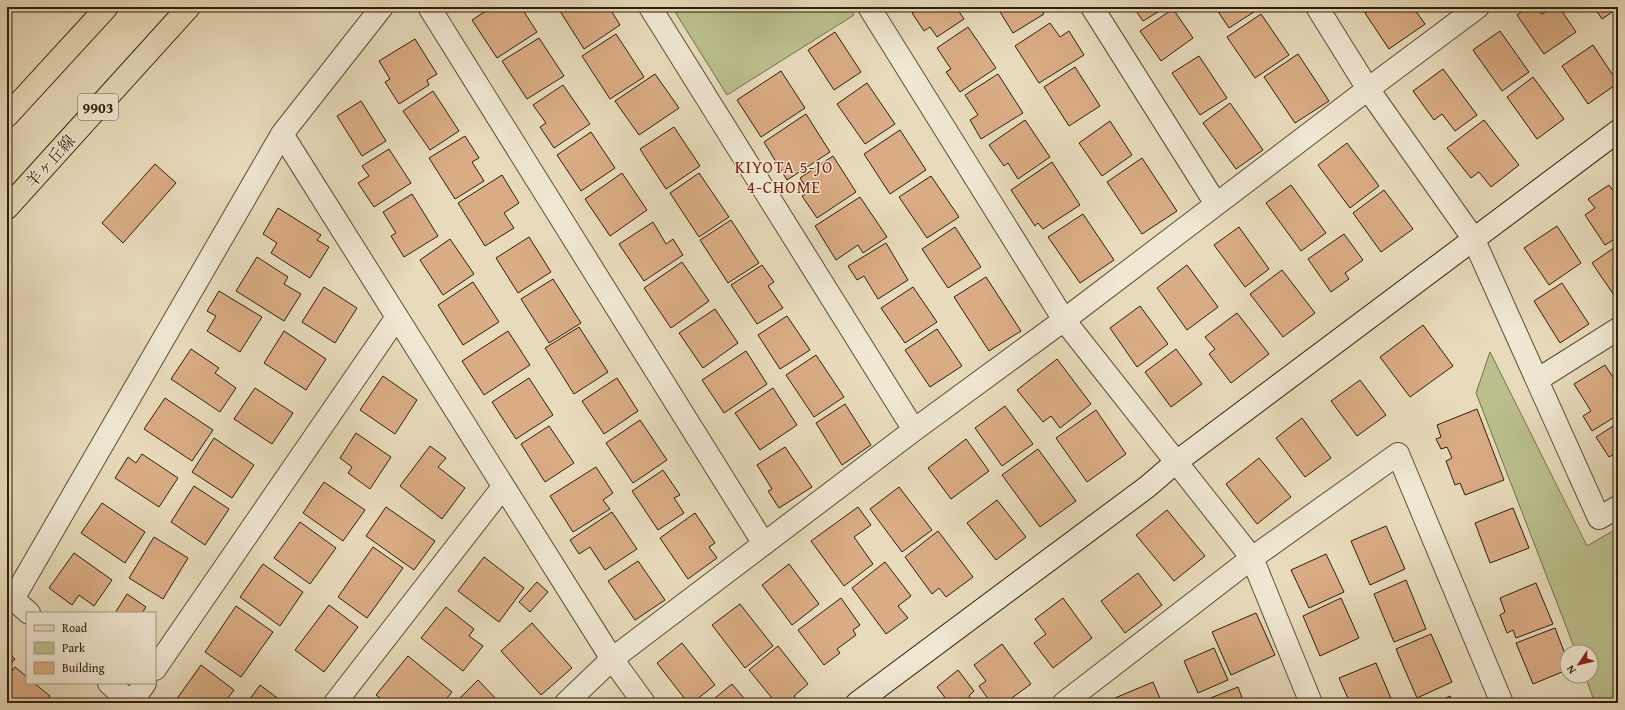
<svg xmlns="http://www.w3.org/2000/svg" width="1625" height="710" viewBox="0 0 1625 710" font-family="'Gentium Book Plus','Noto Serif JP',serif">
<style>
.green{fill:#babf8d;stroke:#746f4c}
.building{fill:#daac85;stroke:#2e1f0b}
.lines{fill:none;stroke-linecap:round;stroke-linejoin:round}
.street-casing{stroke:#5c4e37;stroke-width:24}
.secondary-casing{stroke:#2e1f0b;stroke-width:24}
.primary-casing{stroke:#2e1f0b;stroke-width:24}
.street{stroke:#f0e8d3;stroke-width:22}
.secondary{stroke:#f0e8d3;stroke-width:22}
.primary{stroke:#e8dbbb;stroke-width:22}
.labels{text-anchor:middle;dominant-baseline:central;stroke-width:3;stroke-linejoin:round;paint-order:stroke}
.shield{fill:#f0e8d3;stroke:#685b47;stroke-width:1}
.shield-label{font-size:15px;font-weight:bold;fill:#2e1f0b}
.street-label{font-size:16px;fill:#2e1f0b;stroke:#f0e8d3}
.neighbourhood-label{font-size:17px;letter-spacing:1px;fill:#7a1f14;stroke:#f0e8d3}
</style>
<rect width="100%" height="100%" fill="#e8dbbb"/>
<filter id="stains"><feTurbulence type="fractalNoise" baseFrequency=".005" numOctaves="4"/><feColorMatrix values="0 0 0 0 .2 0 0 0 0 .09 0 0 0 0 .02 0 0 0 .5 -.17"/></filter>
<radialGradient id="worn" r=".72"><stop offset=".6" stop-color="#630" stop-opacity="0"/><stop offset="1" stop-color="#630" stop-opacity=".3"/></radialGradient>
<path class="green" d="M672,7H849L854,15L727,95Z
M1490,352L1587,546L1618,528V703H1595L1585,676H1591V652H1576L1476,393Z"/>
<path class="building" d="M492,7H521L537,32L497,58L472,20Z
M559,7H609L620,25L584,49L558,8Z
M916,7H956L964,19L937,37L930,27L924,31L912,13L918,10Z
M997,7H1040L1044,14L1013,33Z
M1125,7H1166L1143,21L1134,8L1128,12Z
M1215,7H1259L1260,8L1229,28Z
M1374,7H1413L1425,24L1389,49L1365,13Z
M1528,7H1537L1542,14L1552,7H1559L1576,32L1544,54L1517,15Z
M1594,7H1618V8L1602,19Z
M1173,9L1193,38L1161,61L1140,31Z
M1261,14L1289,55L1255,78L1227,37Z
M1050,23L1060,37L1069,31L1084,55L1039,83L1015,46Z
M968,27L996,68L960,92L946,72L951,69L937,48Z
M1500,31L1529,72L1502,91L1473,50Z
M835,32L861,72L834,90L808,50Z
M616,34L644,77L610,99L582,56Z
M539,38L564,76L527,99L502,61Z
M415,39L437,74L427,80L429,85L399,104L385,82L390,79L379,61Z
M1593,45L1618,83L1588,104L1562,66Z
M1298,54L1329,101L1295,123L1264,77Z
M1199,56L1227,98L1200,115L1172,73Z
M1075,67L1100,106L1069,126L1044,87Z
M1443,69L1477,115L1455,131L1442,114L1434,120L1413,91Z
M781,71L805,108L761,137L737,100Z
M655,74L679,108L639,135L615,101Z
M998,74L1023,113L981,139L970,120L978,115L965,95Z
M1533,77L1564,119L1537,139L1507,97Z
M867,83L895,124L865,144L837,104Z
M563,85L590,124L554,148L540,127L546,123L533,105Z
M433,91L459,131L430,150L403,111Z
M361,101L386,141L362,156L337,116Z
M1230,103L1263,150L1236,169L1203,123Z
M806,114L830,152L787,180L764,142Z
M1025,120L1050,157L1018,179L1008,163L1004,166L989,145Z
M1484,120L1519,165L1491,187L1479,172L1471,178L1447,148Z
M1110,121L1132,155L1102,176L1079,143Z
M674,127L700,166L666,189L640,149Z
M900,130L926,170L890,194L864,154Z
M591,132L615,168L581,191L557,155Z
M465,136L479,158L472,162L484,181L455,199L429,158Z
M1347,143L1379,186L1350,208L1318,165Z
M389,149L411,183L374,207L358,183L369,176L362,166Z
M833,156L856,192L817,218L802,196L809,192L800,178Z
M1142,158L1177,211L1142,234L1107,182Z
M1052,162L1080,205L1043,229L1038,223L1035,226L1011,190Z
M155,164L176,183L123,243L102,223Z
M622,173L647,210L610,236L585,199Z
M699,173L729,217L699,237L670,193Z
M502,175L519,203L504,213L514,228L485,246L458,203Z
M931,176L959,217L927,238L899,197Z
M1291,185L1326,233L1301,251L1266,203Z
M1609,185L1618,198V237L1605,245L1585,215L1595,208L1588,199Z
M1384,190L1413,229L1381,252L1353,213Z
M412,194L438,236L404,257L391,236L396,233L383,212Z
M860,197L887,237L863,253L858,245L836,260L815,226Z
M278,208L321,235L317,240L329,247L310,278L271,253L277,243L263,234Z
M1083,214L1114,260L1080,283L1048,237Z
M731,220L759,263L728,283L700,240Z
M653,222L666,244L673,239L683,255L644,281L619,244Z
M1557,226L1581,263L1549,285L1524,248Z
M955,227L981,267L948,288L922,249Z
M1239,227L1269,269L1245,287L1214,245Z
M1344,234L1363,260L1345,273L1349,279L1331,292L1308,259Z
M529,237L551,272L518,293L496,258Z
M450,239L474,274L443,295L420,260Z
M886,243L908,280L878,299L864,276L857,280L848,266Z
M1618,245V301L1592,263Z
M257,257L288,277L284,284L301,294L284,321L236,291Z
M682,262L709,301L671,328L644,288Z
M762,265L774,282L768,286L783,308L757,324L731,285Z
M1187,265L1218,307L1187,330L1157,288Z
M1282,270L1315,313L1283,337L1250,294Z
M986,277L1021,331L989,351L954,297Z
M553,279L581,323L549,343L521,299Z
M473,282L499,322L463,345L438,305Z
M1562,283L1589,324L1560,343L1534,301Z
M324,287L357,308L335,343L302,322Z
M913,287L937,322L905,343L881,308Z
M219,291L262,317L240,352L207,331L216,316L207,311Z
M1140,306L1168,344L1137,367L1110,328Z
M715,309L738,343L703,368L679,333Z
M1237,313L1269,354L1231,383L1209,354L1215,349L1205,337Z
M787,316L810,350L780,369L758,335Z
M1423,325L1453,366L1410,397L1380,357Z
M579,327L608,372L574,394L545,348Z
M937,329L962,366L930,387L905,350Z
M284,331L326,359L306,390L264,363Z
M508,331L530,365L484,395L462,361Z
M191,349L219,368L215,373L236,388L220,412L171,379Z
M1176,349L1202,384L1171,407L1145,372Z
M746,351L767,384L724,413L702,380Z
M816,355L844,397L814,417L786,375Z
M1057,359L1091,404L1060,428L1051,416L1043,422L1017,390Z
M1605,365L1618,385V415L1592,431L1583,416L1591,411L1574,384Z
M383,376L417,400L395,434L360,410Z
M529,378L553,415L516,439L492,402Z
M617,378L638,411L604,434L582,401Z
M1360,380L1386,415L1357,436L1331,401Z
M255,388L293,413L272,444L234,419Z
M773,388L797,425L760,450L735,413Z
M165,398L213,430L192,461L144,429Z
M845,404L871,445L842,465L816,423Z
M1005,406L1033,444L1002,466L975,428Z
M1477,409L1504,480L1465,495L1460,483L1455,485L1446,461L1452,458L1447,447L1441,449L1436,439L1441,437L1437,425Z
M1096,410L1126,454L1087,482L1056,438Z
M1302,418L1331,458L1305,477L1276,438Z
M640,420L667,460L633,483L606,443Z
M1618,423V452L1609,457L1596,437Z
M549,426L574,463L545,482L521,444Z
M356,433L391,457L370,489L348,473L352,467L340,458Z
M214,438L254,465L232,498L192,472Z
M966,439L989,471L951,499L928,468Z
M430,446L446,458L438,467L465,488L442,519L400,486Z
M785,447L812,487L779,508L768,491L772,489L757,465Z
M1038,449L1076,501L1040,527L1002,475Z
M142,454L178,478L159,507L115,478L128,457L136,463Z
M1259,458L1291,497L1257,524L1226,484Z
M596,467L613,493L603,500L610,509L573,532L550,496Z
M663,470L680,495L674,498L684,513L658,530L632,491Z
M324,482L365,510L343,541L303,513Z
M194,486L229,509L205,545L171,522Z
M899,487L932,530L902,552L870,509Z
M997,500L1026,537L996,560L967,523Z
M102,503L145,532L125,563L81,533Z
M386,507L435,541L414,570L366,536Z
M858,507L871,525L854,537L873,564L844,586L811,541Z
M1513,508L1529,548L1490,563L1475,523Z
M1167,510L1205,556L1174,581L1136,535Z
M612,512L637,549L605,570L590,547L579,554L570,540Z
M695,513L715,543L709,547L717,558L688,579L660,538Z
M300,522L336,548L310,584L274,558Z
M1386,526L1405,569L1370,585L1351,541Z
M938,531L973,577L946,597L939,588L932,594L905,557Z
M154,537L188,558L163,599L129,578Z
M373,547L403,568L367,618L338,597Z
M74,553L112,580L94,606L79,595L72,605L49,588Z
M1326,554L1344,592L1309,608L1291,570Z
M484,557L524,588L499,622L458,591Z
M638,561L665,600L635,620L608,581Z
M885,562L911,596L898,606L908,618L886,634L852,588Z
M263,564L303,592L280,626L240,597Z
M789,564L819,604L792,625L762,585Z
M1138,573L1162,605L1125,633L1101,601Z
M1406,580L1426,629L1394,642L1374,594Z
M537,582L548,592L530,612L519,602Z
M1536,583L1553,624L1516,638L1513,630L1507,633L1500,615L1505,612L1500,598Z
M127,594L146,607L142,613H115Z
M841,598L860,625L853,630L856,635L837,649L840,653L824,665L798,630Z
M1063,598L1092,638L1053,668L1034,643L1046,634L1035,619Z
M1341,598L1359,638L1320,656L1303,616Z
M740,604L773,646L745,668L712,625Z
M329,605L358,627L324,672L295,650Z
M236,606L273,632L241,677L205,652Z
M446,607L474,629L469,636L483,646L463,671L421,638Z
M1256,613L1275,655L1231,675L1212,632Z
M532,623L572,668L541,695L501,651Z
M1555,628L1567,659V670L1533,684L1516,643Z
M1431,634L1452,682L1417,698L1396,649Z
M682,643L715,685L692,703H688L657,663Z
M1002,644L1031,684L1005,703H991L979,686L986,681L974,665Z
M778,646L808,684L794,696L797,700L794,703H776L749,670Z
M1214,648L1228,680L1198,693L1184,661Z
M7,652L15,659L7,668Z
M408,656L452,692L443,703H387L376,695Z
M1376,663L1393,703H1350L1339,678Z
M201,665L234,690L224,703H181L176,700Z
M15,667L27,677V683H34L50,696L45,703H7V677Z
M958,670L974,691L969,696L974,703H941L946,699L937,687Z
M478,680L500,703H455Z
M1153,682L1162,703H1103Z
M732,684L748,703H709Z
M260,685L284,703H247Z
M1238,687L1244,703H1209L1208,699Z
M1450,696L1453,703H1435Z"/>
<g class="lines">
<g class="street-casing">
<path id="street" d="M429,7L764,544
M650,7L914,430
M869,7L1064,320L1252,558L1311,703
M1092,7L1216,204
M1317,7L1368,89L1473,238L1599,518L1618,507
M282,134L612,659L644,703
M1537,380L1618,329
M29,613L13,599L282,134L382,7
M155,669L397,317
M109,683L131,703L145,683
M335,703L503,487
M566,703L612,659L914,430L1064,320L1368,89L1478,7
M1064,703L1252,558L1398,454L1502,703"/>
</g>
<g class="secondary-casing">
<path id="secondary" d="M857,703L1147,487L1175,463L1618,131"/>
</g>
<g class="primary-casing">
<path id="primary" d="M7,116L107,7
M7,208L189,7"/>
</g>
<use href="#street" class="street"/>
<use href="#secondary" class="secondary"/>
<use href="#primary" class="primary"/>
</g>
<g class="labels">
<rect class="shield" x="78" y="94" width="40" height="26" rx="3"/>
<g class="shield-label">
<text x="98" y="107">9903</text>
</g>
<g class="street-label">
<text transform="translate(50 161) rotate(-48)">羊ヶ丘線</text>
</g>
<g class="neighbourhood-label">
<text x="784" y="166">KIYOTA 5-JO<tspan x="784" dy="20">4-CHOME</tspan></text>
</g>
</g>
<rect width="1625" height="710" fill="none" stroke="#e8dbbb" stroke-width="24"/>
<rect x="8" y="8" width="1609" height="694" fill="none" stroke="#2e1f0b" stroke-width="2"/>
<rect x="12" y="12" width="1601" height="686" fill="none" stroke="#2e1f0b"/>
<rect x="26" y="612" width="130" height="72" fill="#f0e8d3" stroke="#a29883"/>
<rect x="34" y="625" width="20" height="6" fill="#e8dbbb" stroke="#a29883"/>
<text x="62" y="632" font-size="12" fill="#2e1f0b">Road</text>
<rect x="34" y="642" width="20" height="12" fill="#babf8d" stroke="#a29883"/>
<text x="62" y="652" font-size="12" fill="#2e1f0b">Park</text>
<rect x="34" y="662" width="20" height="12" fill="#daac85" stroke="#a29883"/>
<text x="62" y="672" font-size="12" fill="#2e1f0b">Building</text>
<g transform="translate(1579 664) rotate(235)"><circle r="19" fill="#f0e8d3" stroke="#a29883"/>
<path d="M0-3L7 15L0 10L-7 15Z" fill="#8f2418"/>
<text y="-6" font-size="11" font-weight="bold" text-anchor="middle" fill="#2e1f0b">N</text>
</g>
<rect width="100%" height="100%" filter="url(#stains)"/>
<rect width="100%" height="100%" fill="url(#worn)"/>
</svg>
